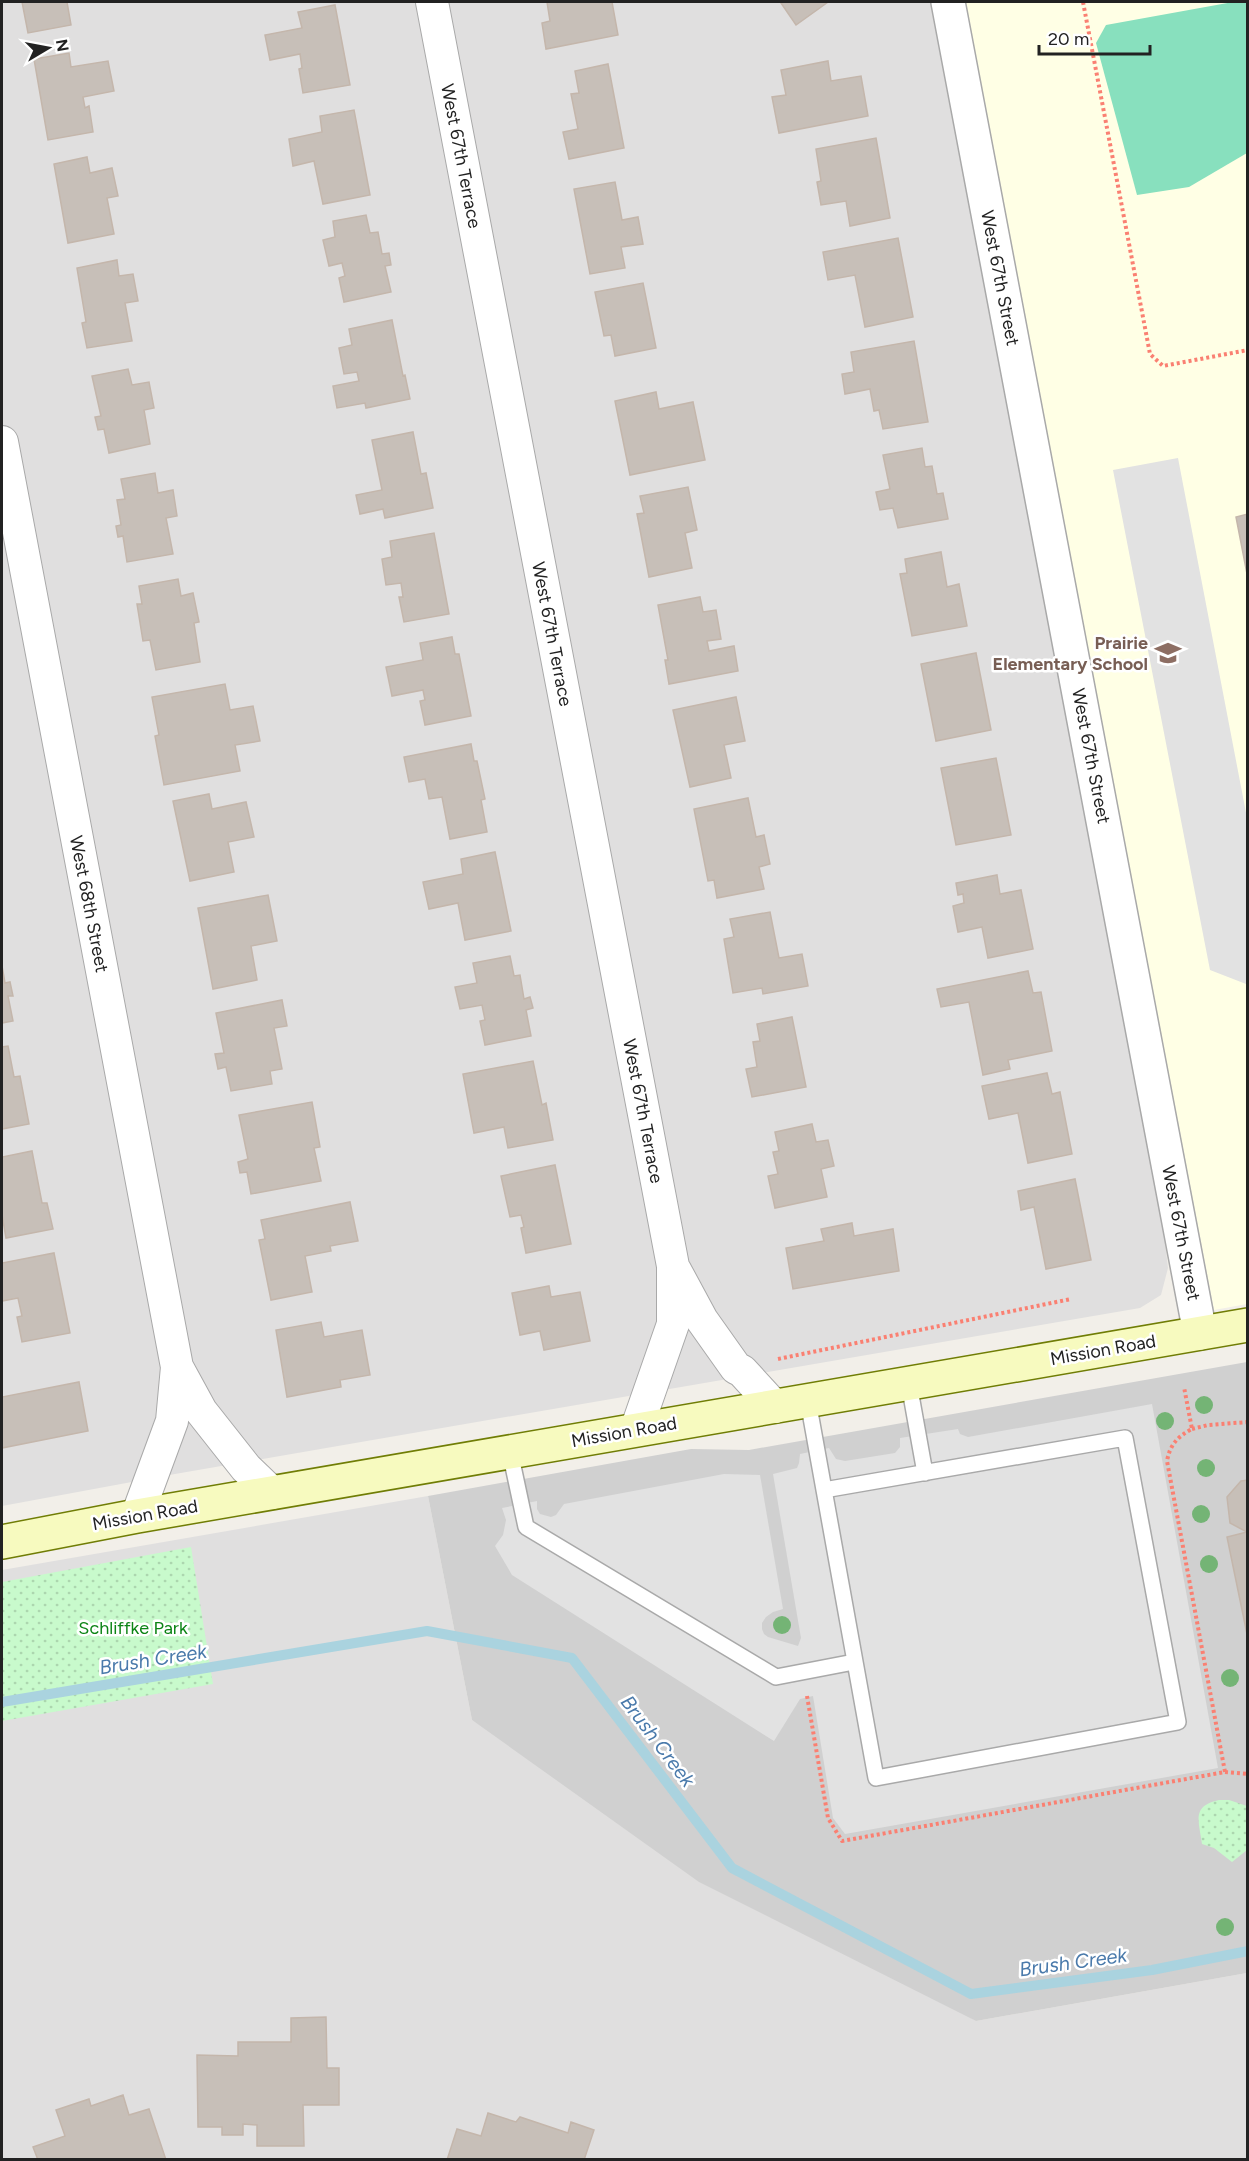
<svg xmlns="http://www.w3.org/2000/svg" width="1249" height="2161" viewBox="0 0 1249 2161" font-family="Figtree,sans-serif">
<style>
.residential{fill:#e0dfdf}
.education{fill:#ffffe5}
.religious{fill:#d0d0d0}
.park{fill:url(#park-dots)}
.pitch{fill:#88e0be}
.parking{fill:#e2e2e2}
.lines{fill:none;stroke-linecap:round;stroke-linejoin:round}
.stream{stroke:#aad3df;stroke-width:10}
.building{fill:#c7bfb8;stroke:#c4b6ab;stroke-width:1.5}
.service-casing{stroke:#a9a9a9;stroke-width:18}
.minor-casing{stroke:#a9a9a9;stroke-width:34}
.tertiary-casing{stroke:#a9a9a9;stroke-width:36}
.secondary-casing{stroke:#707d05;stroke-width:36}
.path{stroke:#fa8072;stroke-width:4;stroke-dasharray:3 3;stroke-linecap:butt}
.service{stroke:#fff;stroke-width:15}
.minor{stroke:#fff;stroke-width:32}
.tertiary{stroke:#fff;stroke-width:33}
.secondary{stroke:#f7fabf;stroke-width:33}
.tree{fill:#74b475}
.labels{text-anchor:middle;dominant-baseline:central;stroke-width:5;stroke-linejoin:round;paint-order:stroke}
.street-label{font-size:18px;fill:#222;stroke:#fff}
.education-label{font-size:18px;font-weight:bold;fill:#785e54;stroke:#fff;text-anchor:end}
.park-label{font-size:18px;fill:#0c8416;stroke:#fff}
.water-label{font-size:20px;font-style:italic;fill:#4a7aab;stroke:#fff}
</style>
<defs>
<pattern id="park-dots" width="8" height="8" patternUnits="userSpaceOnUse" patternTransform="scale(1.5)"><rect width="8" height="8" fill="#c8facc"/><path d="M2 2h.1M6 6h.1" fill="none" stroke="#acd6af" stroke-width="1.8" stroke-linecap="round"/></pattern>
</defs>
<rect width="100%" height="100%" fill="#f2efe9"/>
<path class="residential" d="M2,2H930L1164,1232L1168,1268L1161,1295L1140,1308L175,1474L2,1506Z
M428,1496L472,1720L976,2021L1247,1973V2159L2,2160V1570Z"/>
<path class="education" d="M964,2H1247V1304L1214,1310Z"/>
<path class="religious" d="M1247,1362V1973L976,2021L699,1882L472,1720L428,1496L691,1449L749,1450Z"/>
<path class="park" d="M191,1547L213,1684L2,1721V1582Z
M1219,1800H1229L1247,1806V1850L1232,1862L1214,1848L1202,1844C1199,1821 1191,1806 1219,1800Z"/>
<path class="pitch" d="M1233,2H1247V153L1189,187L1137,195L1096,43L1106,25Z"/>
<path class="parking" d="M1178,458L1247,818L1248,984H1246L1210,970L1113,470Z
M1152,1404L1218,1768L845,1834L833,1818L813,1696L800,1699L774,1741L512,1575L495,1546L503,1535L506,1520L502,1508L537,1501V1509L540,1514L551,1517L556,1515L564,1504L724,1474L760,1475L783,1609L773,1612L766,1617L762,1623V1629L764,1634L768,1637L798,1646L801,1638L773,1474L797,1468L799,1463L800,1454L829,1448L836,1459L845,1461L895,1453L900,1447V1438L958,1429L960,1434L968,1437Z"/>
<g class="lines">
<path class="stream" d="M2,1702L427,1631L572,1658L732,1868L971,1994L1152,1970L1248,1951"/>
</g>
<path class="building" d="M22,2H67L71,25L28,33Z
M547,2H612L618,35L546,49L542,23L550,21Z
M783,2H828L796,25L781,3Z
M335,5L350,85L303,93L299,69L302,68L300,54L270,60L265,35L302,28L298,12Z
M69,53L71,67L108,61L114,91L83,97L85,108L89,106L93,132L48,140L34,59Z
M828,61L831,81L861,76L868,116L779,133L772,97L786,95L781,70Z
M608,64L624,148L569,159L563,132L578,129L571,94L579,93L575,71Z
M354,110L370,195L323,204L314,161L293,166L289,139L322,132L320,116Z
M876,138L890,218L850,226L846,201L821,205L817,182L821,181L816,149Z
M87,157L90,173L112,168L118,196L107,198L114,234L68,243L54,164Z
M615,182L622,220L638,217L643,244L621,247L625,268L590,274L574,189Z
M366,215L370,233L378,232L382,254L389,253L391,265L385,266L391,292L344,302L339,278L345,276L342,263L329,266L323,240L335,237L333,221Z
M898,238L913,317L865,327L855,275L828,280L823,252Z
M117,260L119,276L133,274L138,301L125,303L132,341L87,348L82,323L86,322L77,268Z
M643,283L656,348L615,356L611,335L604,336L595,292Z
M392,320L403,376L405,375L410,399L366,408L365,403L337,408L333,386L359,381L357,372L344,374L339,348L352,345L349,329Z
M914,341L928,422L883,429L879,410L874,411L870,389L845,394L842,374L854,372L851,352Z
M128,369L132,385L149,382L154,408L144,410L150,444L109,453L104,429L98,430L95,417L101,416L92,376Z
M656,392L659,409L693,402L705,460L630,475L615,401Z
M413,432L421,474L426,473L433,508L385,518L383,509L360,514L356,495L382,490L372,440Z
M922,448L925,467L932,466L937,494L943,493L948,519L898,528L893,508L880,510L876,492L890,489L883,455Z
M155,473L158,493L173,490L177,516L166,518L173,554L127,562L123,536L118,537L116,526L121,525L117,500L125,499L121,479Z
M688,487L697,530L685,533L692,568L649,577L637,514L644,513L640,496Z
M1248,514V579L1236,517Z
M434,533L449,614L404,622L399,597H403L401,583L386,585L382,559L392,557L390,541Z
M941,552L947,587L959,584L967,626L912,636L900,574L907,573L905,559Z
M178,579L181,596L193,593L199,622L194,623L200,662L156,670L150,640L143,641L137,604H142L139,586Z
M700,597L703,612L716,610L721,639L707,641L709,651L734,646L738,671L669,684L665,660H668L658,605Z
M452,637L455,654H459L471,716L425,725L420,701L425,700L423,690L392,696L386,667L423,660L420,643Z
M976,653L991,730L936,741L921,664Z
M225,684L230,710L253,706L260,741L235,745L240,771L164,785L155,736L159,735L152,697Z
M736,697L745,741L724,745L731,778L690,787L673,710Z
M471,744L474,761H477L485,799L481,800L487,832L450,839L442,797L429,799L425,779L409,782L404,757Z
M996,758L1011,835L956,845L941,768Z
M209,794L212,809L246,802L254,837L228,842L234,872L190,881L173,801Z
M748,798L756,837L764,835L770,864L759,867L764,889L717,898L714,880L708,881L694,809Z
M495,852L511,931L465,940L458,903L429,909L423,882L463,874L461,859Z
M997,875L1000,894L1021,890L1033,949L988,958L982,927L958,932L953,906L964,903L963,894L958,895L956,883Z
M268,895L277,941L251,946L257,980L213,989L198,908Z
M770,912L779,958L802,954L808,986L763,994L762,988L733,993L724,939L734,937L730,919Z
M510,956L514,976L520,975L524,999L530,997L533,1008L526,1010L531,1036L485,1045L480,1021L485,1020L482,1005L460,1009L455,987L477,983L473,963Z
M2,966L5,983L10,982L13,996H8L13,1021L2,1023Z
M1028,971L1033,993L1041,992L1052,1051L1008,1060L1010,1069L983,1075L969,1002L941,1007L937,989Z
M282,1000L287,1026L274,1028L282,1069L270,1071L272,1084L231,1091L226,1067L218,1069L215,1054L224,1053L216,1013Z
M792,1017L806,1087L752,1097L746,1069L757,1067L753,1042L760,1041L757,1024Z
M8,1046L14,1077L20,1076L29,1124L2,1129V1047Z
M533,1061L542,1105L546,1103L553,1140L508,1148L504,1127L474,1133L463,1074Z
M1047,1073L1052,1094L1060,1092L1072,1154L1028,1163L1018,1113L989,1119L982,1086Z
M312,1102L320,1147L314,1148L321,1181L251,1194L247,1172L240,1173L238,1162L248,1159L239,1115Z
M812,1124L816,1142L828,1140L834,1166L821,1169L827,1197L775,1208L768,1176L778,1174L773,1152L779,1151L775,1132Z
M32,1151L42,1203H47L53,1229L6,1238L2,1215V1157Z
M555,1165L571,1244L526,1253L521,1228L524,1227L521,1215L510,1217L501,1176Z
M1075,1179L1091,1260L1046,1269L1034,1207L1021,1210L1018,1191Z
M350,1202L358,1241L330,1246L331,1251L305,1256L312,1292L271,1300L259,1240L265,1239L261,1220Z
M852,1223L854,1236L893,1229L899,1271L793,1289L786,1248L824,1241L821,1229Z
M54,1253L70,1333L22,1342L17,1317L22,1316L18,1298L2,1301V1263Z
M549,1286L551,1297L580,1292L590,1341L544,1350L540,1331L520,1335L512,1293Z
M321,1322L324,1337L362,1330L370,1375L340,1380L341,1387L287,1397L276,1330Z
M79,1382L88,1431L2,1448V1397Z
M1248,1480V1639L1227,1537L1247,1532L1230,1523L1227,1497L1241,1481Z
M326,2017L327,2068H339V2105H303L304,2146H257V2125L243,2124V2135H222V2127H198L197,2055L238,2056V2042H291V2018Z
M123,2095L129,2115L149,2109L166,2160H38L33,2147L65,2136L56,2110L89,2099L91,2106Z
M488,2113L516,2122L520,2117L568,2133L571,2122L594,2130L584,2160H447L457,2129L481,2136Z"/>
<g class="lines">
<g class="service-casing">
<path id="service" d="M909,1384L925,1473
M808,1401L876,1778L1178,1722L1125,1438L824,1490
M510,1452L526,1527L776,1677L854,1662"/>
</g>
<g class="minor-casing">
<path id="minor" d="M432,2L673,1266V1324L636,1430
M2,442L177,1367L172,1421L137,1516
M675,1270L702,1320L736,1368L742,1371L775,1407
M177,1367L201,1411L246,1468L272,1493"/>
</g>
<g class="tertiary-casing">
<path id="tertiary" d="M948,2L1200,1333"/>
</g>
<g class="secondary-casing">
<path id="secondary" d="M2,1542L137,1516L1248,1325"/>
</g>
<path class="path" d="M1083,2L1150,354L1163,366L1248,350
M778,1359L1071,1299
M1192,1429L1208,1425L1248,1422
M807,1696L828,1818L842,1841L1225,1772L1167,1461C1170,1445 1177,1437 1192,1429L1184,1387
M1225,1772L1248,1774"/>
<use href="#service" class="service"/>
<use href="#minor" class="minor"/>
<use href="#tertiary" class="tertiary"/>
<use href="#secondary" class="secondary"/>
</g>
<g class="tree">
<circle cx="1204" cy="1405" r="9"/>
<circle cx="1165" cy="1421" r="9"/>
<circle cx="1206" cy="1468" r="9"/>
<circle cx="1201" cy="1514" r="9"/>
<circle cx="1209" cy="1564" r="9"/>
<circle cx="782" cy="1625" r="9"/>
<circle cx="1230" cy="1678" r="9"/>
<circle cx="1225" cy="1927" r="9"/>
</g>
<defs>
<g id="school-bare" transform="scale(2.07)"><path d="M0-5L7-2L0 1L-7-2ZM-4 1L0 2.5L4 1V4Q0 6-4 4Z" fill="#8d6e63" stroke="#fff" stroke-width="2.5" paint-order="stroke"/></g>
</defs>
<g fill-rule="evenodd">
<use href="#school-bare" x="1168" y="653"/>
</g>
<g class="labels">
<g class="street-label">
<text transform="translate(461 156) rotate(79)">West 67th Terrace</text>
<text transform="translate(1000 278) rotate(79)">West 67th Street</text>
<text transform="translate(552 634) rotate(79)">West 67th Terrace</text>
<text transform="translate(1091 756) rotate(79)">West 67th Street</text>
<text transform="translate(89 904) rotate(79)">West 68th Street</text>
<text transform="translate(643 1111) rotate(79)">West 67th Terrace</text>
<text transform="translate(1181 1233) rotate(79)">West 67th Street</text>
<text transform="translate(1103 1350) rotate(-10)">Mission Road</text>
<text transform="translate(624 1432) rotate(-10)">Mission Road</text>
<text transform="translate(145 1515) rotate(-10)">Mission Road</text>
</g>
<g class="education-label">
<text x="1148" y="643">Prairie<tspan x="1148" dy="21">Elementary School</tspan></text>
</g>
<g class="park-label">
<text x="133" y="1628">Schliffke Park</text>
</g>
<g class="water-label">
<text transform="translate(153 1659) rotate(-9)">Brush Creek</text>
<text transform="translate(658 1741) rotate(53)">Brush Creek</text>
<text transform="translate(1073 1962) rotate(-8)">Brush Creek</text>
</g>
</g>
<rect width="1249" height="2161" fill="none" stroke="#222222" stroke-width="6"/>
<g transform="translate(48 48) rotate(80)" stroke="#ffffff" stroke-width="4.5" paint-order="stroke">
<path d="M0-4.5L10 22L0 15L-10 22Z" fill="#222222"/>
<text y="-9" font-size="16" font-weight="bold" text-anchor="middle" fill="#222222">N</text>
</g>
<path d="M1039 45v9h111v-9" fill="none" stroke="#222222" stroke-width="3"/>
<text x="1048" y="45" font-size="18" fill="#222222" stroke="#ffffff" stroke-width="4.5" paint-order="stroke">20 m</text>
</svg>
